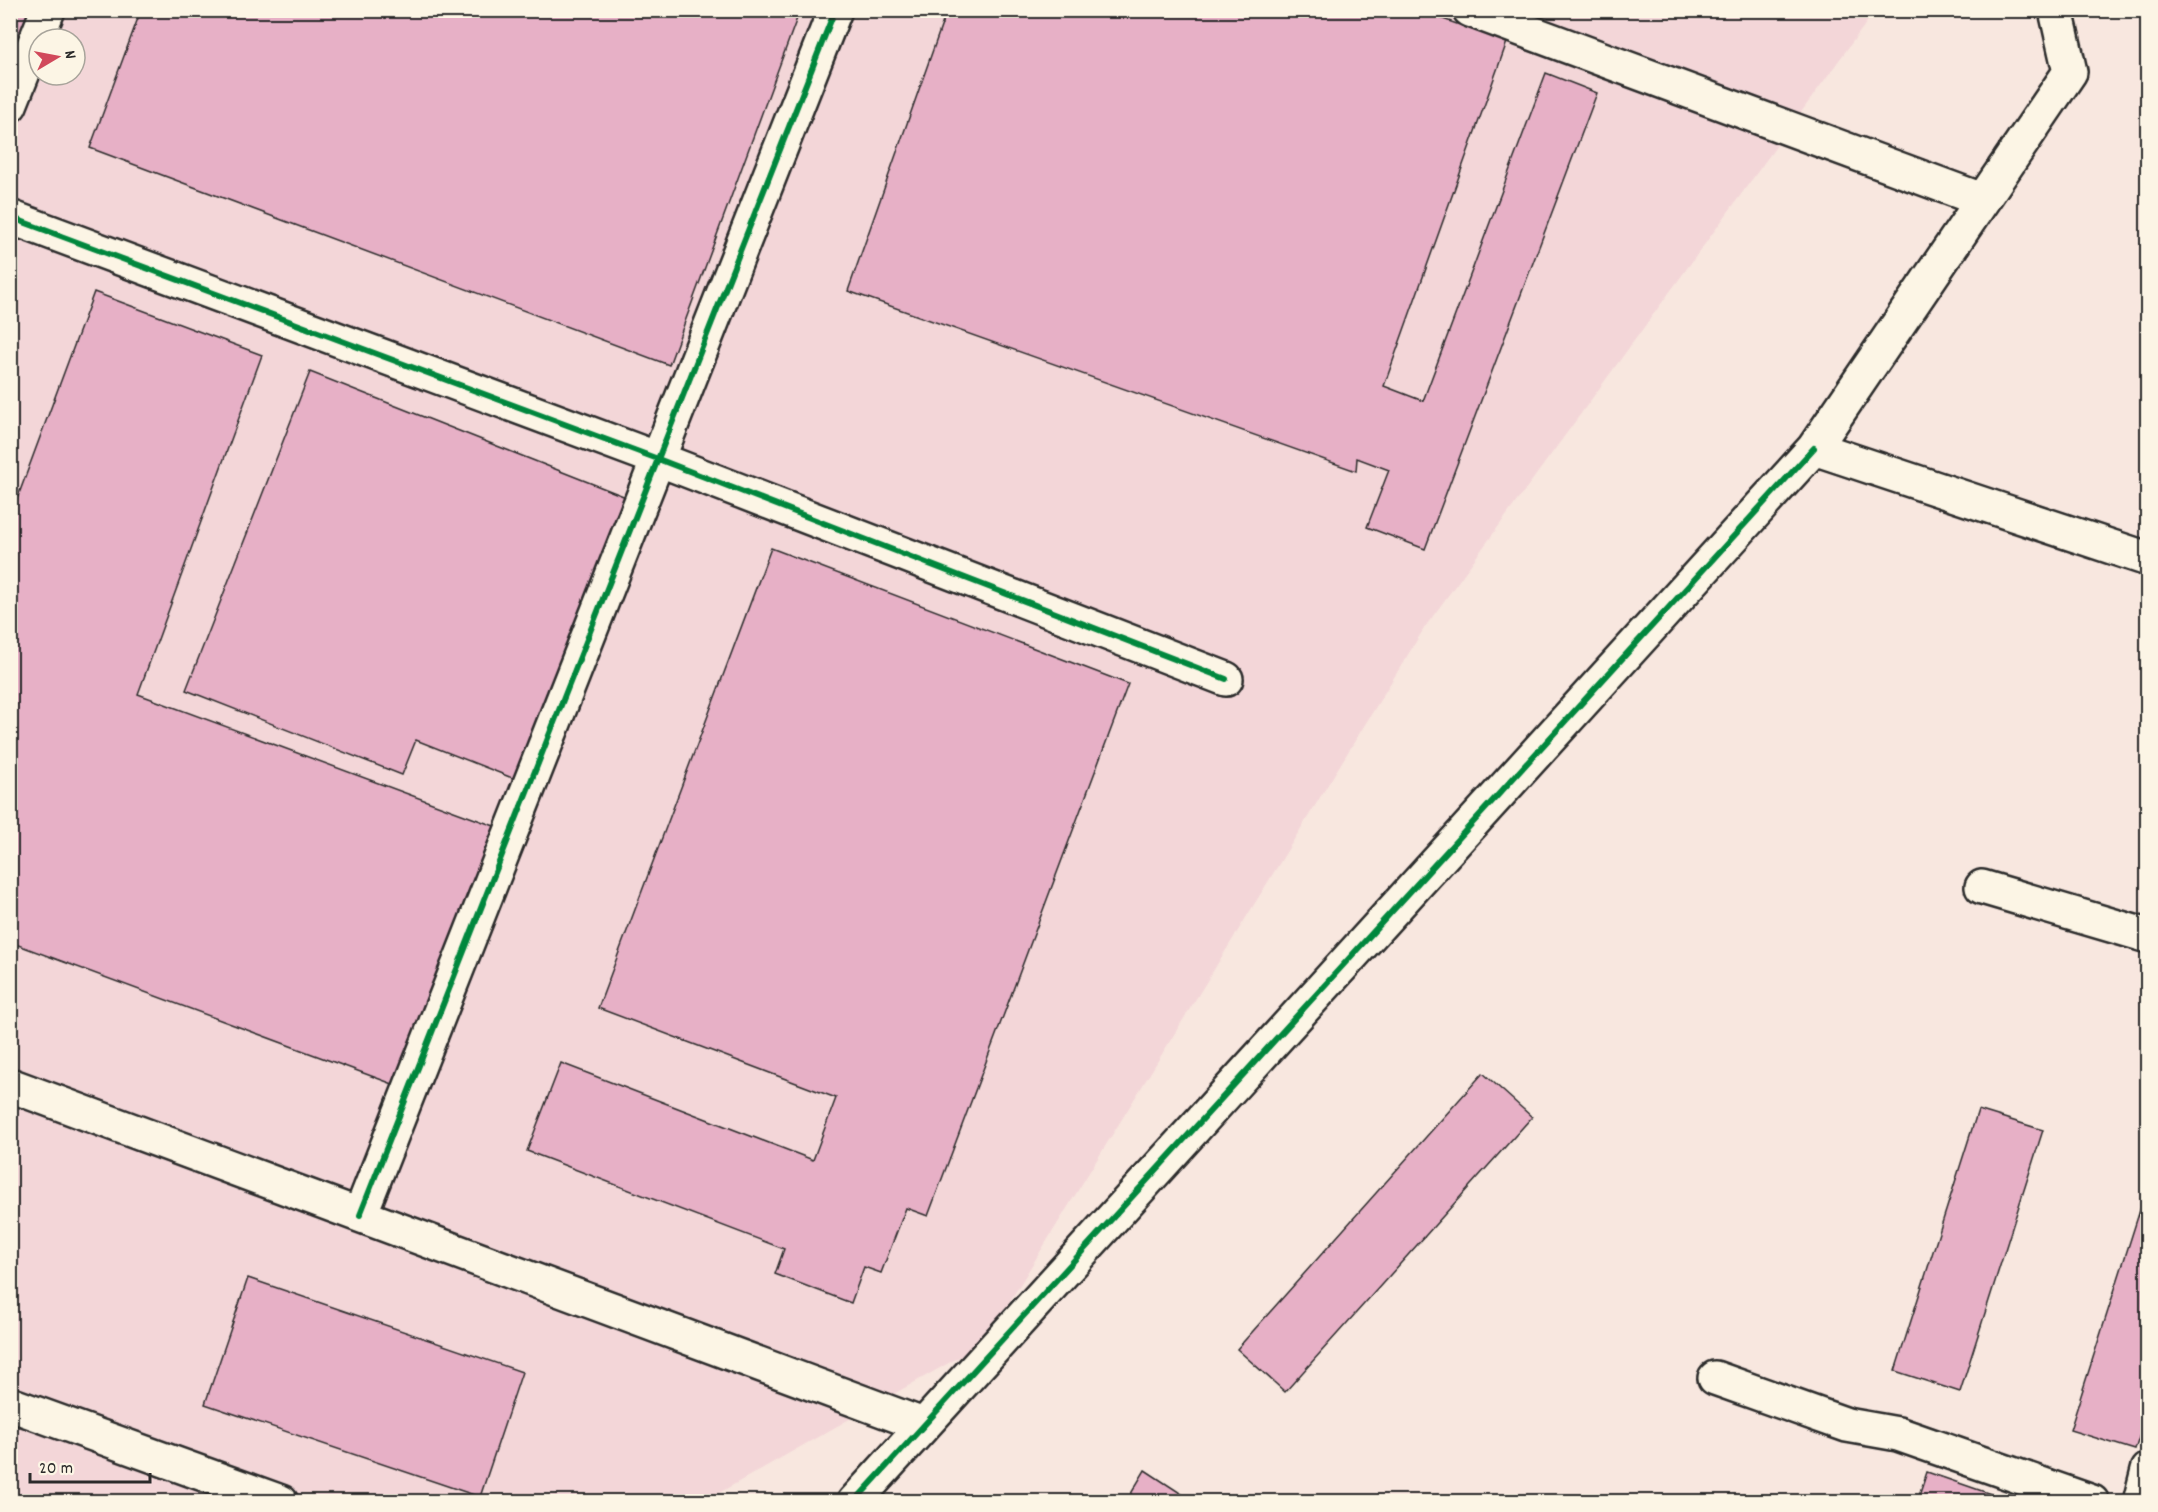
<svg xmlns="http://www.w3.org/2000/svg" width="2158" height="1512" viewBox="0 0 2158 1512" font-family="Dekko,sans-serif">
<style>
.built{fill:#f3d6d8;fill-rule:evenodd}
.building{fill:#e7b0c6;stroke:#2b2b2b;stroke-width:1.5}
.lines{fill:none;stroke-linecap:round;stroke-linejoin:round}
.street-casing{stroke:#2b2b2b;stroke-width:38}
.street{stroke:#fcf5e5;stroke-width:33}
.cycleway-casing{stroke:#fcf5e5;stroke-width:10}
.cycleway{stroke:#00873e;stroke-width:6}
</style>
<rect width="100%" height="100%" fill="#f8e7df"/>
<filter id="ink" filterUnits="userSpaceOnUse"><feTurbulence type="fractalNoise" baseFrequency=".0167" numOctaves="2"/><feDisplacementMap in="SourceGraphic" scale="12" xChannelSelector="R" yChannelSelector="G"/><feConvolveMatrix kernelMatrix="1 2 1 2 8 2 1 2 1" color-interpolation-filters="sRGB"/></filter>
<g filter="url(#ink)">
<path class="built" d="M10,11H1875L1425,627L984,1343L703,1502L11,1501ZM39,39H75V75H39Z"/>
<path class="building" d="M10,10H52L10,97Z
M141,10H800L669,365L90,148Z
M947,10H1418L1507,42L1384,386L1423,401L1546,73L1597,93L1425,549L1367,527L1389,470L1357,458L1356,471L848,291Z
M94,292L262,355L138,694L505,830L409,1090L10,942V518Z
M310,372L636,501L525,783L416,740L402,775L186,690Z
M771,548L1128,684L928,1216L906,1208L881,1273L864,1267L851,1303L775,1274L784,1249L527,1151L561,1063L813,1160L836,1098L598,1008Z
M1483,1073L1532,1117L1285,1392L1237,1349Z
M1978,1110L2043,1130L1960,1392L1895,1371Z
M2148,1185V1409L2135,1450L2070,1430Z
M248,1278L522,1372L480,1497L205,1404Z
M1145,1470L1194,1502H1126Z
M1927,1472L2014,1502H1917Z"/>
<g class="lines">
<g class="street-casing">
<path id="street" d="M1470,10L1982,200
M2056,10L2070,72L1814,448L2148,559
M10,105L48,10
M10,217L658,459L1226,679
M1982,887L2148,936
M10,1085L923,1425
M360,1215L835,10
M1715,1378L1847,1425L1898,1434L2092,1502
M10,1404L281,1502
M854,1502L1814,448
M2140,1502L2148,1470"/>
</g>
<use href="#street" class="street"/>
<g class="cycleway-casing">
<path id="cycleway" d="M10,217L658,459L1226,679
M360,1215L835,10
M854,1502L1814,448"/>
</g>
<use href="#cycleway" class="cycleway"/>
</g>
</g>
<rect width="2158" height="1512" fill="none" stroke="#fcf5e5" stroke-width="36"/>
<rect x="18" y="18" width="2122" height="1476" fill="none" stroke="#2b2b2b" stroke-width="2" filter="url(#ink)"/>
<g transform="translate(57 57) rotate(80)"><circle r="28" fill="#fcf5e5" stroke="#a8a49b" stroke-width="1.5"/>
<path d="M0-4.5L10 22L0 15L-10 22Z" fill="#d1495b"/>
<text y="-9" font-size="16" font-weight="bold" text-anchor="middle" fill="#2b2b2b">N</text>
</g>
<path d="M30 1473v9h120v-9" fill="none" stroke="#2b2b2b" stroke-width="3"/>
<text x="39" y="1473" font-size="18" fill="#2b2b2b" stroke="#fcf5e5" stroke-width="4.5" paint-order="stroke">20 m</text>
</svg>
